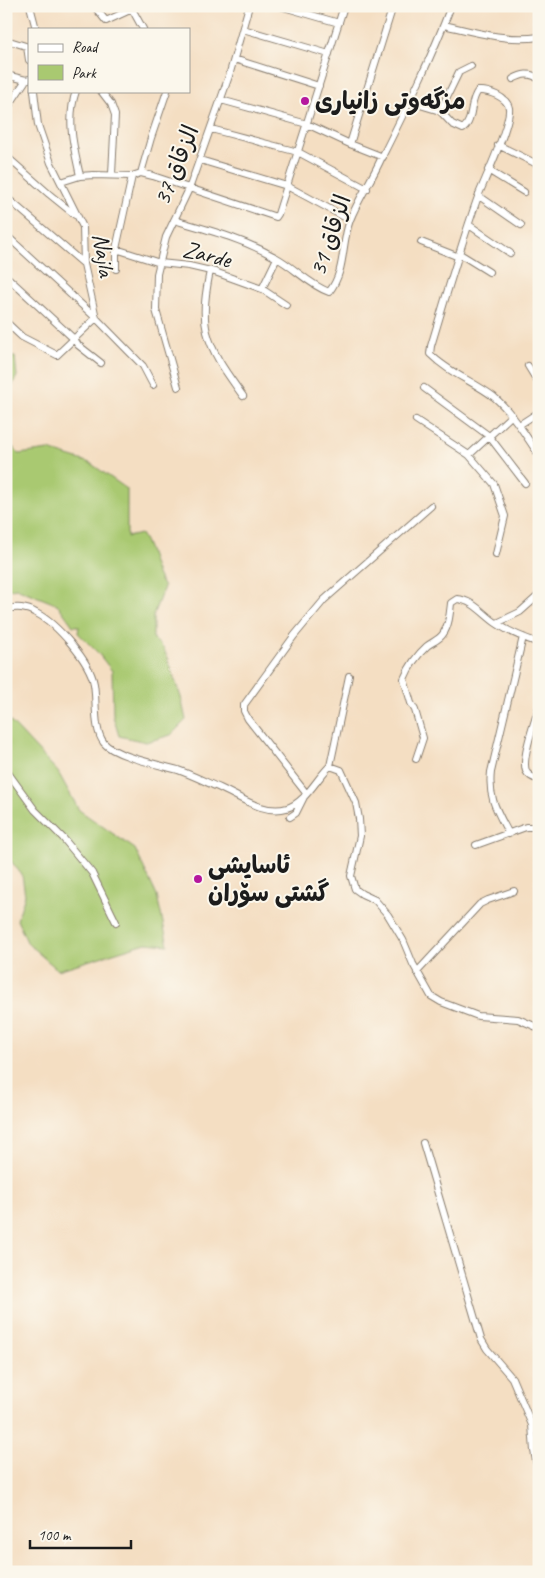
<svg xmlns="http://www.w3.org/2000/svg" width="545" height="1578" viewBox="0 0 545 1578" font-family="Caveat,'Playpen Sans Arabic',sans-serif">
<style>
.green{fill:#a9c971;stroke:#627246}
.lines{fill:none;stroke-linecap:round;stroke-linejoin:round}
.street-casing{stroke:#887d6f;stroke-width:8}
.street{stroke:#fff;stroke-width:6}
.poi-dot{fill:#b5179e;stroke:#fbf7ec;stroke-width:2}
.labels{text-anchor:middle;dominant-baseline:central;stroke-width:4;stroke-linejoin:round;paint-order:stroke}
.poi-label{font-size:24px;font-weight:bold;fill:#1c1c1c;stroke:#fbf7ec;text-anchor:start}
.street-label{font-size:24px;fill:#1c1c1c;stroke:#fbf7ec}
</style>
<rect width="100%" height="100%" fill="#fbf7ec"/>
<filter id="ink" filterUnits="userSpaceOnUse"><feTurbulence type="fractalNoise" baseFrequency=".02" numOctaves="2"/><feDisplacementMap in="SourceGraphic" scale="10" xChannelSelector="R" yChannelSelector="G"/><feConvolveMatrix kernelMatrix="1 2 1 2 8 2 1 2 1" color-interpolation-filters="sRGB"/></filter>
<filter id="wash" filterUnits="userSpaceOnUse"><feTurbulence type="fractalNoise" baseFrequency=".0096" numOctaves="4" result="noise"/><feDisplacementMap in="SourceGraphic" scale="20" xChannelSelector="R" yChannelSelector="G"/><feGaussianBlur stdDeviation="1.12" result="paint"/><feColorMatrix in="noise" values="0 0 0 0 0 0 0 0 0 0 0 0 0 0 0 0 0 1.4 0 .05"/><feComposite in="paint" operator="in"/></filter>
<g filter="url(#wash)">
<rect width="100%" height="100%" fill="#f4dec2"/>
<path class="green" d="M6,357H15L17,376L6,398Z
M6,440L19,454L49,450L90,463L127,489V537L141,534C152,550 152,570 164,587L153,615V638L164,649L181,697L186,720L171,735L146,742L119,736L113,716L112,671L98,653L78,633L79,626H73L58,605L16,588L6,590Z
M6,718L15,726L58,772L79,810L135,849L157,896L168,945L146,943L58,970L28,944L17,920L25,895L22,875L6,855Z"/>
</g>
<g filter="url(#ink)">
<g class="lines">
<g class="street-casing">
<path id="street" d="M30,6L36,29
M94,6L106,21L132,9L143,29
M280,6L339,23
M444,25C474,32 507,42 539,37
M243,29L329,54
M6,40L29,47
M27,47L29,60
M234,59L319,86
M6,75L26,80L29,79
M513,79C522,74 530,72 539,79
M76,91C66,120 74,148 80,176
M101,91L111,104L115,115L112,174
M221,100L307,124L350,144L393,6
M410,102L440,111L452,124L463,129C474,120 469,102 478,91C488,90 507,97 509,108C511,123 486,177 479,194C461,244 446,296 431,346L430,354C449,373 473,381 494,397C513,413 525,435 539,455
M6,110L26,80
M440,111L459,72L471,66
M211,129L298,152L367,189
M350,144L383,157
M498,145L539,165
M6,156L49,194L75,215
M200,160L287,186L350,220
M488,170L524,192
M141,173L151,138L167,91
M61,182L80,176L93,175L132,176L141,173L153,176L276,217L278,214L344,6
M479,196L521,225
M6,197L84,264
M174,220C209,230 243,239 275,257C294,267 309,285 329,292C346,271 341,244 350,220C358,200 372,179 381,159C406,109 431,59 451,6
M469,225L510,253
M6,235L96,318L143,366L153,385
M421,242L459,257
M116,249L160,263L189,266L215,272L262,289L286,305
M460,254L489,272
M116,269V249L132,176
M210,271C206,290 202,313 207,332C213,356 229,376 243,396
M6,276L74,339L78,345L101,363
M262,289L277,258
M6,322L22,337L57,355L96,318L84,264L83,227L51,163L38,125L34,91
M528,366L539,384
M178,387L156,310L157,274L166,237L189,189L229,76L249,6
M424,388L489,436L525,483
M416,420L469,455L494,484L505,516L496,554
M519,425L539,412
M469,455L512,415
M6,609C17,607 26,607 36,613C56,623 90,661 94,684C97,701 93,729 104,743C114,756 161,765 178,770C192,775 206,782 220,788C240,797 264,815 287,808C306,802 316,779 330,766L341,770L356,803L359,819L360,836L351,876L354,886L355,889L362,894L375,900L388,915L403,940L413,964L431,996L441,1002L478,1016L518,1019L539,1028
M497,623L520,612L539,595
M539,707C535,721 521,758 526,771C528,776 534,778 539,780
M416,759L423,738L415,710L411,703L404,679C409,667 417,655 427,646C432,642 439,640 443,634C449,626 450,613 451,603L457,599C473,600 483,614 496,623C509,632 524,638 539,643
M330,766L349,676
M6,770L35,810L63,838L92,873L116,922
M290,817L296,813L306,793L248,719L244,711V705L294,636L324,600L431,506
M509,834C497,811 488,798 491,772L523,637
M476,845L526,827H539
M417,972L480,904L488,900L514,891
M423,1143L481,1339L487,1349L512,1378L532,1425L534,1451L539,1475"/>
</g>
<use href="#street" class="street"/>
</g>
</g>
<g class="poi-dot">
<circle cx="305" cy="101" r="5"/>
<circle cx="198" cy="879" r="5"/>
</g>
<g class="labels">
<g class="poi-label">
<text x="315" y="101">مزگەوتی زانیاری</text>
<text x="208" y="865">ئاسایشی<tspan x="208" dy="28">گشتی سۆران</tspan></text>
</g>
<g class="street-label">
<text transform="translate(176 165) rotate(-68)">الزقاق 37</text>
<text transform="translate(330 235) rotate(-71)">الزقاق 31</text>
<text transform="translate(207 254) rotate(14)">Zarde</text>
<text transform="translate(104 255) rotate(82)">Najla</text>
</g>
</g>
<rect width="545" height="1578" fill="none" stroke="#fbf7ec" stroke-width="25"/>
<rect x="28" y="28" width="162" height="65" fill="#fbf7ec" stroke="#a29f99"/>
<rect x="38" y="44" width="25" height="8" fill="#ffffff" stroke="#a29f99"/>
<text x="72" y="52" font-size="15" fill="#1c1c1c">Road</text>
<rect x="38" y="65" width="25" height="15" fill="#a9c971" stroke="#a29f99"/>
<text x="72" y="78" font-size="15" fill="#1c1c1c">Park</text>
<path d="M30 1540v8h101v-8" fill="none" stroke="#1c1c1c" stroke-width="2.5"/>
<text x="38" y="1540" font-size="15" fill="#1c1c1c" stroke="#fbf7ec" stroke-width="4" paint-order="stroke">100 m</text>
</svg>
